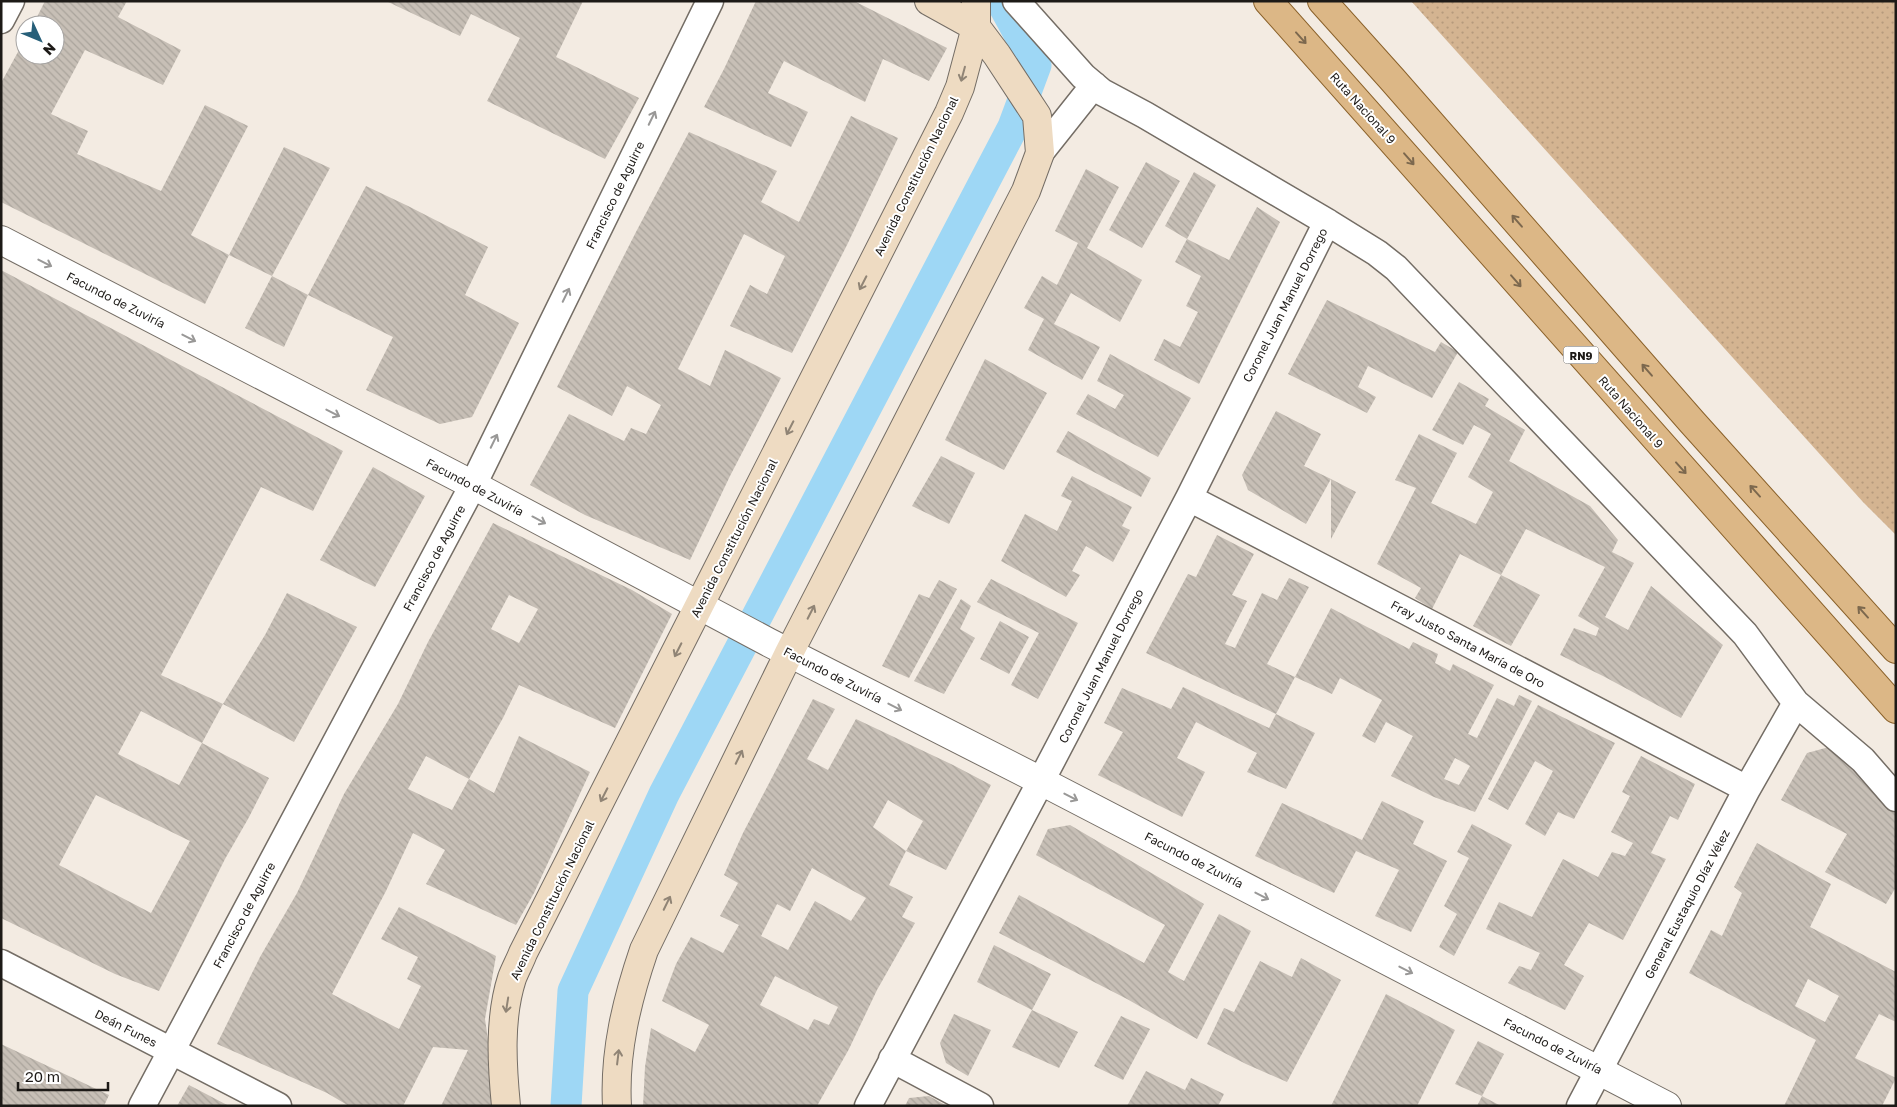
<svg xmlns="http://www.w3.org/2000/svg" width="1897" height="1107" viewBox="0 0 1897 1107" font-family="'Golos Text',sans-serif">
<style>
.grass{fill:url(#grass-dots)}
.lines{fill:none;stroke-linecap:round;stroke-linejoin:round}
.canal{stroke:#9ed7f5;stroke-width:31}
.building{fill:url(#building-back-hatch);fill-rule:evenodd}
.minor-casing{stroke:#746d65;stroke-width:29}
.tertiary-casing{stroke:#746d65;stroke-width:30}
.secondary-casing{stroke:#746d65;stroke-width:30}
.primary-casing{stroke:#8a612a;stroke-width:30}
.minor{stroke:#fff;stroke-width:26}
.tertiary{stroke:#fff;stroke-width:28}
.secondary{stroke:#eedbc2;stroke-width:28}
.primary{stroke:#dcb786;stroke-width:28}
.oneway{stroke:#7c684e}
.oneway2{stroke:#908475}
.oneway3{stroke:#999897}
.labels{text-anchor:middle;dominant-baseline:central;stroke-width:4;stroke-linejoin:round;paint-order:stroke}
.shield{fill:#fff;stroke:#615f5d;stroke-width:1}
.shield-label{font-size:11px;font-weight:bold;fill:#1d1a17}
.street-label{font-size:12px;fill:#1d1a17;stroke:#fff}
</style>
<defs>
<pattern id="grass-dots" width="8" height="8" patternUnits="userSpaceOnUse" patternTransform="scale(1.25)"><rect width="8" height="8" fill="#d4b491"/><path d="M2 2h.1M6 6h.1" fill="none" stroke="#b69a7c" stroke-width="1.8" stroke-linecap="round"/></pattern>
<pattern id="building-back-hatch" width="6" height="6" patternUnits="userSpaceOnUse" patternTransform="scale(1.25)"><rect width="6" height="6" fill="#c7bfb6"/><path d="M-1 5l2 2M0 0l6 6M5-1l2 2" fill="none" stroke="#aaa49c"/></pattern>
</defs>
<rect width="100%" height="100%" fill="#f3ebe2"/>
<path class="grass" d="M1411,1H1896V535L1863,502Z"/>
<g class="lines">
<path class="canal" d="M566,1106L573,991L664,794L1013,127L1036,65L1001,1"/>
</g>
<path class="building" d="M45,1H127L118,17L181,50L163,85L85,50L51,114L88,131L77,154L161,191L205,105L248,126L191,235L229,255L205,304L1,202V83L25,39V55H55V25H33Z
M386,1H583L556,57L639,98L605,159L487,101L520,38L471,14L460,36Z
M756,1H854L947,48L929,81L883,59L865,102L784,61L768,93L808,112L791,147L704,107L724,69Z
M851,116L898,138L847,245L792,353L730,326L750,285L767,294L785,256L744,234L678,369L710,386L725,350L781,378L730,476L690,560L585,515L530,485L569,414L624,441L631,428L646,434L661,405L627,386L612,416L557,387L637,230L689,132L777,171L761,202L799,222Z
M284,147L330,168L272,276L229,255Z
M1146,162L1180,181L1142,248L1109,230Z
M1086,169L1119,187L1087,248L1142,280L1120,322L1071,293L1054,324L1100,347L1082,380L1028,350L1044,319L1024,308L1042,276L1057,285L1078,243L1055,231Z
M1194,172L1216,185L1187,239L1165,226Z
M366,186L408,206L488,247L465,295L519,323L472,417L440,424L366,390L393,337L308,295Z
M1257,207L1280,222L1199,384L1154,360L1164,339L1180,347L1198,312L1186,306L1201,276L1175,262L1187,239L1229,260Z
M1,270L343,451L313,511L261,487L161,675L223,704L202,743L141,711L118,754L179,785L202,743L269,778L248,819L225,859L159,991L115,974L1,918ZM96,795L190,841L151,913L59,865Z
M272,276L308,295L284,347L245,328Z
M1327,300L1435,352L1441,342L1458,352L1432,398L1368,366L1358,387L1376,397L1367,413L1288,374Z
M1110,354L1191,398L1158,457L1076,414L1088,394L1115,409L1124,395L1097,381Z
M985,359L1047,393L1004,470L945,440Z
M1459,382L1489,399L1485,406L1525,430L1509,461L1590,506L1618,540L1612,552L1634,563L1605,617L1628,630L1651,586L1723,645L1681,718L1603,676L1560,655L1574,628L1596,636L1599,628L1578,616L1605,567L1526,529L1501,575L1460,554L1432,609L1415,598L1421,588L1377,564L1416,488L1395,480L1419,434L1457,453L1431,503L1476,524L1493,492L1468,477L1491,434L1474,425L1463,445L1432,430Z
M1276,411L1321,434L1304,466L1331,479L1306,524L1248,490L1242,475Z
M1068,431L1151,478L1141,497L1056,452Z
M941,456L975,473L949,524L912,506Z
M373,467L425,496L375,587L320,560Z
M1072,476L1132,507L1122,526L1130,530L1113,562L1086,546L1072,571L1080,575L1066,597L1001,561L1025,514L1057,531L1072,501L1061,496Z
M1331,479L1356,492L1331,539Z
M493,523L632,590L672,614L615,728L519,685L503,718L469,779L426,756L408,789L452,810L469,779L494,793L519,736L590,772L534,893L516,925L426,884L445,850L413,833L386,891L332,994L399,1029L421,986L407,979L418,957L381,939L399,907L496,956L485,1019L491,1060L492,1106H441L468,1050L433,1047L403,1106H349L327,1093L217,1044L260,957L297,893L344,794L398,704L428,642ZM509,595L538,609L519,643L491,629Z
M1217,535L1254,554L1232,595L1247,601L1225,644L1235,648L1262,593L1277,600L1289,578L1309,587L1267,664L1295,677L1276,714L1146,653L1188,574L1196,577Z
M1501,575L1540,595L1511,646L1473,626Z
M991,579L1078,623L1038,699L1011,685L1039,633L977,602Z
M939,580L957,589L909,678L882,666L919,594L929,598Z
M287,593L357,627L294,742L223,704L265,635Z
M961,599L971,606L960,629L975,638L944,694L914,681Z
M1331,608L1409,649L1413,642L1438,654L1435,663L1450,671L1453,664L1494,685L1468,734L1477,738L1497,698L1514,706L1519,695L1532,701L1475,812L1434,797L1391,776L1413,736L1386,722L1375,743L1362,736L1382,700L1340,678L1332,694L1295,677ZM1455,758L1470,766L1459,785L1444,779Z
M1000,621L1029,637L1009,674L980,659Z
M1183,687L1269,728L1276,714L1315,733L1286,789L1247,772L1257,753L1196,722L1177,758L1205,772L1182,817L1098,775L1123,732L1104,723L1122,688L1171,709Z
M813,699L835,709L807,759L828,770L856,719L953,765L991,785L946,870L906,851L889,885L913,897L902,917L915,923L877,990L849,1049L817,1106H643L645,1067L651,1028L695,1052L709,1025L662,1001L676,964L691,937L723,953L739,925L720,916L738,883L724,875L743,833ZM888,800L923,821L906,851L873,827ZM812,868L866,898L851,921L815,901L788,950L761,936L777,904L790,911ZM775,976L838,1007L829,1025L814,1019L808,1030L760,1005Z
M1538,705L1615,743L1574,819L1558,812L1545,836L1525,824L1553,771L1535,761L1508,810L1488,799Z
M1829,747L1843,753L1896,814V887L1886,904L1825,872L1847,834L1781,800L1807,753Z
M1641,756L1695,784L1678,820L1670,816L1651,853L1666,859L1623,940L1589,923L1564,965L1584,976L1565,1010L1508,983L1519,966L1531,970L1540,953L1486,929L1499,902L1532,917L1563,859L1598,877L1612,852L1625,856L1633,843L1611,832L1630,796L1622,792Z
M1382,801L1424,821L1413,844L1447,861L1411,932L1375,916L1399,870L1356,851L1334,893L1255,856L1282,803L1362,840Z
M1472,824L1512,845L1454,956L1439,947L1457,914L1444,906L1469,858L1457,852Z
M1070,825L1204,904L1168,972L1184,981L1219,914L1251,931L1197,1039L1127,999L999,933L1019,895L1144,963L1165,925L1036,855L1048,829Z
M1757,843L1831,884L1810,927L1896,972V1022L1879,1014L1855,1058L1896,1078L1882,1106H1784L1816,1040L1689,973L1711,930L1722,936L1742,893L1734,887ZM1808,979L1839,996L1825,1022L1795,1006Z
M994,945L1051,974L1032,1010L1078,1032L1059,1068L1012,1047L1032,1010L977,982Z
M1301,958L1341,980L1287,1082L1246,1064L1207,1044L1224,1008L1234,1012L1260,961L1292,977Z
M1386,994L1455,1030L1417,1106H1331Z
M954,1014L991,1030L968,1076L946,1063L940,1043Z
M1121,1016L1150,1029L1123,1080L1094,1066Z
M1478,1041L1504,1054L1482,1096L1455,1084Z
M1,1044L109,1095L104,1106H1Z
M1146,1071L1185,1090L1191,1078L1224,1094L1218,1106H1127Z
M189,1085L229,1106H177Z
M929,1096L947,1106H905L909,1098Z
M1482,1096L1501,1106H1477Z"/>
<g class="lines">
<g class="minor-casing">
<path id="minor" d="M1016,1L1083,76L1102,92L1145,115L1327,222L1377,253L1396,268L1745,634L1796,703L1863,760L1896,798
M1,20L11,1
M1040,153L1094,85
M1189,498L1747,789
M1,963L278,1106
M892,1059L980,1106
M142,1106L473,485L710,1
M868,1106L1041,781L1189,498L1327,222
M1580,1106L1747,789L1796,703"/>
</g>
<g class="tertiary-casing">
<path id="tertiary" d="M1,240L473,485L768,642L1041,781L1667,1106"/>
</g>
<g class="secondary-casing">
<path id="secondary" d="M506,1106C502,1065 499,1018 512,978C515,970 520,961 523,953L949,113L960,87L976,27V1
M617,1106C614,1052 627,1000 644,950L789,653L1026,191L1040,153L1037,116L997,55L976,27L929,1"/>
</g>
<g class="primary-casing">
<path id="primary" d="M1268,1L1896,709
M1322,1L1392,79L1692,422L1896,649"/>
</g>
<use href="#minor" class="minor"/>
<use href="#tertiary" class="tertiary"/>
<use href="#secondary" class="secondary"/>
<use href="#primary" class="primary"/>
</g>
<defs><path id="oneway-shaft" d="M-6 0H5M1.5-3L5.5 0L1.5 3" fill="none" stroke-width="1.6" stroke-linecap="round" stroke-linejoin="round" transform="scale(1.25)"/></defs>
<g class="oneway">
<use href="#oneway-shaft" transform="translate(1301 38) rotate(48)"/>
<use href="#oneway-shaft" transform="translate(1409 159) rotate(49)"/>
<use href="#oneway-shaft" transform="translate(1517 221) rotate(-131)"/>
<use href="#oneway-shaft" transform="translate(1516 281) rotate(49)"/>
<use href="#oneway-shaft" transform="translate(1647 370) rotate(-131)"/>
<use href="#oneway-shaft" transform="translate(1681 468) rotate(48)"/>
<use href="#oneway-shaft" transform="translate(1755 491) rotate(-132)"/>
<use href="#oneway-shaft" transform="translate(1863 612) rotate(-132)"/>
</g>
<g class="oneway2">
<use href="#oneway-shaft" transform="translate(963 74) rotate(105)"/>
<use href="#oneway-shaft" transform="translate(863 283) rotate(117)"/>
<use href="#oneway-shaft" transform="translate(790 428) rotate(117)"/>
<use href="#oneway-shaft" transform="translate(811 612) rotate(-63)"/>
<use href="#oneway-shaft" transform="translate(678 650) rotate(117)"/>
<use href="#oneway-shaft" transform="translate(739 757) rotate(-64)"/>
<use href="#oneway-shaft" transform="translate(604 795) rotate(117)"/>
<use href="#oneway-shaft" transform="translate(667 903) rotate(-64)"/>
<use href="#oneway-shaft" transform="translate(507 1005) rotate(99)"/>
<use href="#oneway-shaft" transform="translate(618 1057) rotate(-83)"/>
</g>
<g class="oneway3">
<use href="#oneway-shaft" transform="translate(652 118) rotate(-64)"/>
<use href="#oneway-shaft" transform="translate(45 263) rotate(27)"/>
<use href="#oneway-shaft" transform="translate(566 295) rotate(-64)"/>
<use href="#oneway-shaft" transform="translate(189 338) rotate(27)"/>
<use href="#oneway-shaft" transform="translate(333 413) rotate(27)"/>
<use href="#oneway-shaft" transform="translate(494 441) rotate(-64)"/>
<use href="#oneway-shaft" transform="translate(539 520) rotate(28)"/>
<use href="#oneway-shaft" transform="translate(895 707) rotate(27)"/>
<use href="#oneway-shaft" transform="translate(1071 797) rotate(27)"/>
<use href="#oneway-shaft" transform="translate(1262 896) rotate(27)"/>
<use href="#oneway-shaft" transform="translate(1406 970) rotate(27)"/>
</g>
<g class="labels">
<rect class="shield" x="1563.5" y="346.5" width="35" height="17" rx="4"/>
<g class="shield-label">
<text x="1581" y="355">RN9</text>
</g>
<g class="street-label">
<text transform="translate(1363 108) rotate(48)">Ruta Nacional 9</text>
<text transform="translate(916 176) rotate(-64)">Avenida Constitución Nacional</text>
<text transform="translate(615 195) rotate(-64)">Francisco de Aguirre</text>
<text transform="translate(116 300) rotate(27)">Facundo de Zuviría</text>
<text transform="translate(1285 305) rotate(-63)">Coronel Juan Manuel Dorrego</text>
<text transform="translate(1631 412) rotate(49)">Ruta Nacional 9</text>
<text transform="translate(475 487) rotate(28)">Facundo de Zuviría</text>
<text transform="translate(734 538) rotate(-63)">Avenida Constitución Nacional</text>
<text transform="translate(434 558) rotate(-62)">Francisco de Aguirre</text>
<text transform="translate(1468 644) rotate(28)">Fray Justo Santa María de Oro</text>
<text transform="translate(1101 666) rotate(-63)">Coronel Juan Manuel Dorrego</text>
<text transform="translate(833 675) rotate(27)">Facundo de Zuviría</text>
<text transform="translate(1194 860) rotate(27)">Facundo de Zuviría</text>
<text transform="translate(552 900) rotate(-64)">Avenida Constitución Nacional</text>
<text transform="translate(1687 904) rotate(-62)">General Eustaquio Díaz Vélez</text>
<text transform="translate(244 915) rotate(-62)">Francisco de Aguirre</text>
<text transform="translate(126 1028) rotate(27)">Deán Funes</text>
<text transform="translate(1553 1046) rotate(27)">Facundo de Zuviría</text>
</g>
</g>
<rect width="1897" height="1107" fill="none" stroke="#1d1a17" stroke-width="5"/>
<g transform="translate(40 40) rotate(134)"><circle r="24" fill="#ffffff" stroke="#a5a3a2"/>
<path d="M0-4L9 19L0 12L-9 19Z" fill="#275f79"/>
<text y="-8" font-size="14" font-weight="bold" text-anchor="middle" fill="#1d1a17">N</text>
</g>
<path d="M18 1082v8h90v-8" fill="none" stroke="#1d1a17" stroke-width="2.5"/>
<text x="25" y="1082" font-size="15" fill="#1d1a17" stroke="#ffffff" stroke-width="4" paint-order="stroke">20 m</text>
</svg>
